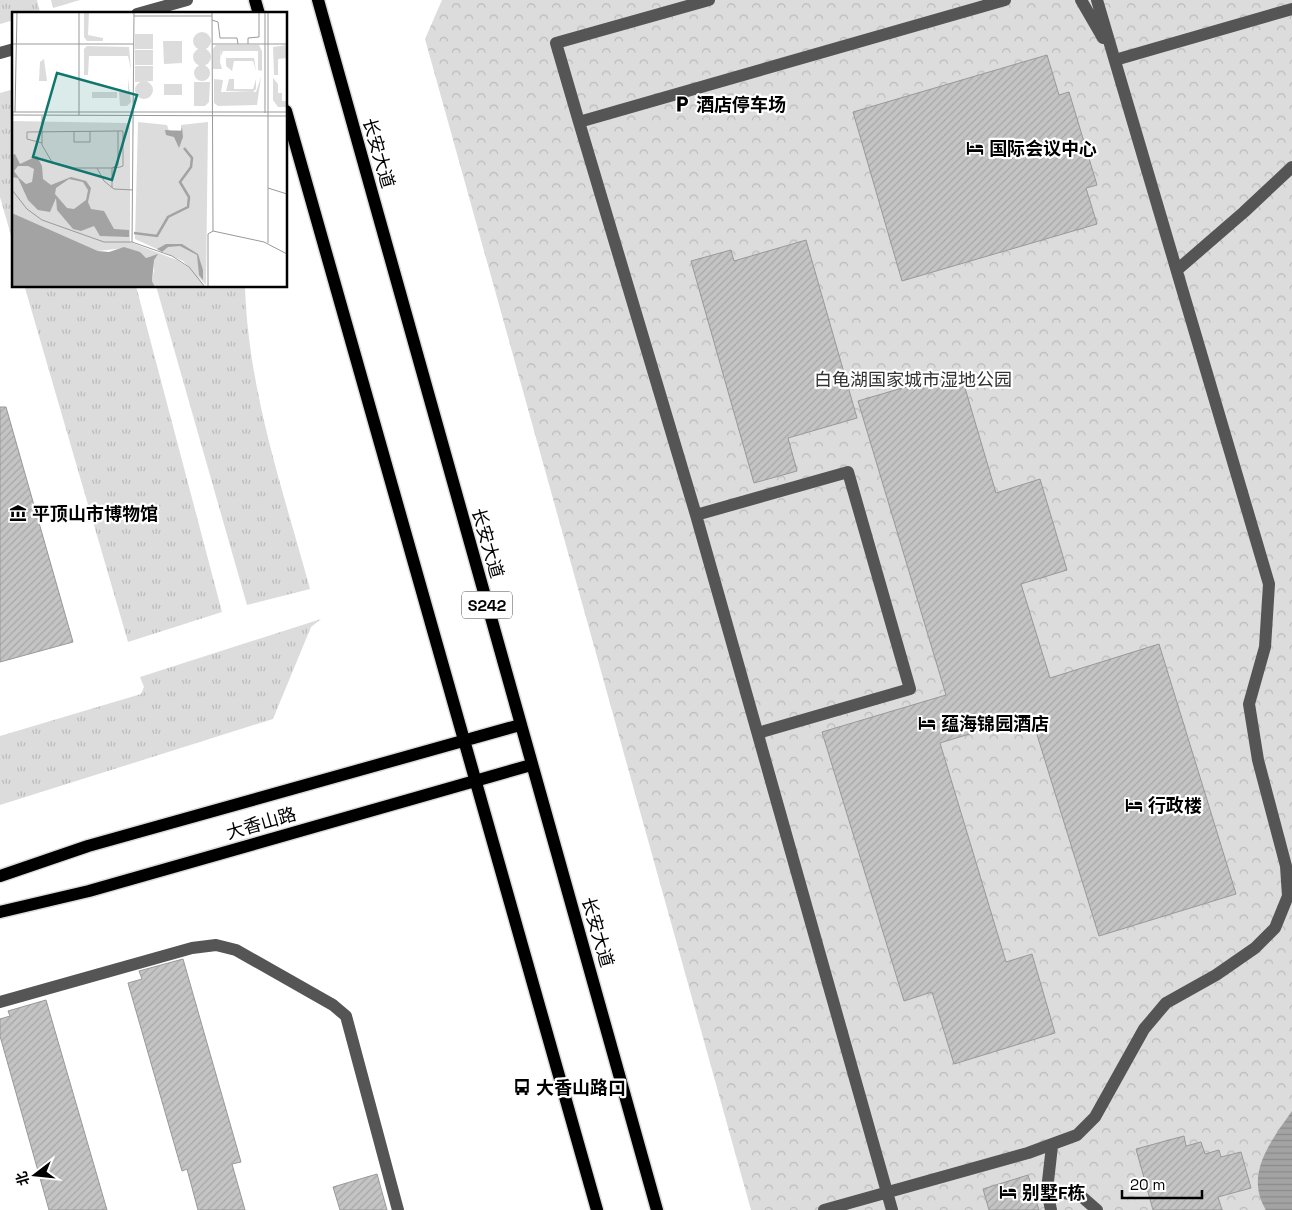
<svg xmlns="http://www.w3.org/2000/svg" width="1292" height="1210" viewBox="0 0 1292 1210" font-family="'Space Grotesk','Noto Sans SC',sans-serif">
<style>
.grass{fill:url(#grass-tufts)}
.park{fill:url(#park-crowns)}
.water{fill:url(#water-rules)}
.building{fill:url(#building-hatch);stroke:#999}
.lines{fill:none;stroke-linecap:round;stroke-linejoin:round}
.major-casing{stroke:#dbdbdb;stroke-width:15}
.minor{stroke:#555;stroke-width:12}
.major{stroke:#000;stroke-width:12}
.labels{text-anchor:middle;dominant-baseline:central;stroke-width:4.5;stroke-linejoin:round;paint-order:stroke}
.shield{fill:#fff;stroke:#4c4c4c;stroke-width:1}
.shield-label{font-size:16px;font-weight:bold;fill:#000}
.poi-label{font-size:18px;font-weight:bold;fill:#000;stroke:#fff;text-anchor:start}
.street-label{font-size:18px;fill:#000;stroke:#fff}
.park-label{font-size:18px;fill:#333;stroke:#fff}
.inset-river{fill:none;stroke:#a3a3a3;stroke-width:2.5}
.inset-road{fill:none;stroke:#999;stroke-width:1}
.view{fill:#0f766e;fill-opacity:0.15;stroke:#0f766e;stroke-width:2.5}
.inset-edge{fill:none;stroke:#000;stroke-width:2.5}
</style>
<defs>
<pattern id="grass-tufts" width="24" height="20" patternUnits="userSpaceOnUse" patternTransform="scale(1.25)"><rect width="24" height="20" fill="#dcdcdc"/><path d="M3 7l-1-3M5 7V3M7 7l1-3M15 17l-1-3M17 17v-4M19 17l1-3" fill="none" stroke="#bbb"/></pattern>
<pattern id="park-crowns" width="20" height="18" patternUnits="userSpaceOnUse" patternTransform="scale(1.25)"><rect width="20" height="18" fill="#dcdcdc"/><path d="M2 6a3 3 0 1 1 6 0M12 15a3 3 0 1 1 6 0" fill="none" stroke="#bbb"/></pattern>
<pattern id="water-rules" width="6" height="5" patternUnits="userSpaceOnUse" patternTransform="scale(1.25)"><rect width="6" height="5" fill="#a3a3a3"/><path d="M0 2.5h6" fill="none" stroke="#8b8b8b"/></pattern>
<pattern id="building-hatch" width="6" height="6" patternUnits="userSpaceOnUse" patternTransform="scale(1.25)"><rect width="6" height="6" fill="#c4c4c4"/><path d="M-1 1l2-2M0 6l6-6M5 7l2-2" fill="none" stroke="#a7a7a7"/></pattern>
</defs>
<rect width="100%" height="100%" fill="#fff"/>
<path class="grass" d="M0,0H37L40,12L14,14V20L0,24Z
M51,0H80L53,8Z
M14,89V246L0,197V93Z
M31,286H136L222,612L128,642L25,288Z
M156,286H245C248,390 283,490 310,589L247,605Z
M321,619L311,627L273,719L0,805V736L141,694L144,687L140,677Z"/>
<path class="park" d="M442,0H1292V1210H751L425,39Z"/>
<path class="water" d="M1292,1111V1210H1266C1244,1174 1271,1141 1292,1111Z"/>
<path class="building" d="M1047,55L1059,95L1069,92L1097,185L1086,188L1097,224L902,281L853,112Z
M806,240L857,418L788,438L797,471L754,483L691,261L731,250L734,261Z
M960,371L996,493L1040,479L1067,570L1021,584L1050,678L1159,644L1236,894L1099,936L1031,715L940,743L1006,962L1032,954L1055,1033L954,1064L932,992L904,1001L822,732L946,695L858,401Z
M0,407H6L73,642L0,662Z
M183,959L241,1162L232,1164L245,1210H198L187,1169L182,1171L128,983L142,979L139,971Z
M46,1000L107,1210H49L0,1036V1019L10,1016L8,1011Z
M1184,1136L1186,1146L1201,1142L1205,1154L1219,1150L1221,1157L1241,1152L1251,1188L1218,1197L1222,1210H1153L1136,1149Z
M377,1174L387,1210H340L333,1187Z
M1028,1175L1039,1210H989L983,1189Z"/>
<g class="lines">
<g class="major-casing">
<path id="major" d="M255,0L259,14
M318,0L657,1210
M286,111L597,1210
M0,876L88,846L520,725
M0,912L89,891L531,765"/>
</g>
<path class="minor" d="M709,0L556,43L579,122L1005,0
M1081,0L1103,38
M137,14L187,0
M0,53L14,49
M1115,60L1292,9
M579,122L696,515L892,1210
M1177,270L1244,212L1292,167
M696,515L848,472L910,689L758,733
M0,1002L192,948L216,945L236,950L333,1005L346,1016L398,1210
M1047,1190L1081,1196L1097,1210
M824,1210L1028,1153L1077,1135L1095,1117L1144,1029L1166,1003L1216,975L1255,948L1275,928L1288,896L1286,866L1258,760L1249,704L1265,647L1269,584L1097,0
M1051,1210L1047,1190L1052,1146"/>
<use href="#major" class="major"/>
</g>
<defs>
<g id="parking-bare" transform="scale(1.35)"><path d="M-3.5-5.5H1a3.5 3.5 0 0 1 0 7H-1V5.5H-3.5ZM-1-3.4V-.6H.8a1.4 1.4 0 0 0 0-2.8Z" fill="#000" stroke="#fff" stroke-width="2.5" paint-order="stroke"/></g>
<g id="hotel-bare" transform="scale(1.35)"><path d="M-6-4.5h1.5V1H6V5H4.5V3h-9V5H-6ZM-4 0a1.8 1.8 0 1 1 3.6 0ZM.5 0V-2.5h3Q6-2.5 6 0Z" fill="#000" stroke="#fff" stroke-width="2.5" paint-order="stroke"/></g>
<g id="museum-bare" transform="scale(1.35)"><path d="M0-6L6-3V-2H-6V-3ZM-5-1h2V3h-2ZM-1-1h2V3h-2ZM3-1h2V3H3ZM-6 4H6V6H-6Z" fill="#000" stroke="#fff" stroke-width="2.5" paint-order="stroke"/></g>
<g id="bus-bare" transform="scale(1.35)"><path d="M-5-6H5V4H4V6H2V4H-2V6H-4V4H-5ZM-3.5-4V0h7V-4ZM-3.5 1.2v1.5H-2V1.2ZM2 1.2v1.5H3.5V1.2Z" fill="#000" stroke="#fff" stroke-width="2.5" paint-order="stroke"/></g>
</defs>
<g fill-rule="evenodd">
<use href="#parking-bare" x="682" y="104"/>
<use href="#hotel-bare" x="975" y="148"/>
<use href="#museum-bare" x="18" y="513"/>
<use href="#hotel-bare" x="927" y="723"/>
<use href="#hotel-bare" x="1134" y="805"/>
<use href="#bus-bare" x="522" y="1087"/>
<use href="#hotel-bare" x="1008" y="1192"/>
</g>
<g class="labels">
<rect class="shield" x="462" y="591.5" width="50" height="27" rx="4"/>
<g class="shield-label">
<text x="487" y="605">S242</text>
</g>
<g class="poi-label">
<text x="696" y="104">酒店停车场</text>
<text x="989" y="148">国际会议中心</text>
<text x="32" y="513">平顶山市博物馆</text>
<text x="941" y="723">蕴海锦园酒店</text>
<text x="1148" y="805">行政楼</text>
<text x="536" y="1087">大香山路口</text>
<text x="1022" y="1192">别墅F栋</text>
</g>
<g class="street-label">
<text transform="translate(379 153) rotate(74)">长安大道</text>
<text transform="translate(488 543) rotate(74)">长安大道</text>
<text transform="translate(261 823) rotate(-16)">大香山路</text>
<text transform="translate(598 932) rotate(74)">长安大道</text>
</g>
<g class="park-label">
<text x="913" y="379">白龟湖国家城市湿地公园</text>
</g>
</g>
<g transform="translate(12 12)">
<rect width="275" height="275" fill="#fff"/>
<path d="M72,0H77L76,23L91,26V29H75L72,25ZM181 29a9 9 0 1 1 18 0a9 9 0 1 1-18 0ZM123,22H141V37H123ZM151,29H170V51L152,52ZM204,33H247L250,39V59L246,58V39H211L209,44V37L208,50L210,57H201V37ZM275,33V46L266,47V63H262L261,35ZM75,34L117,35L119,58L116,44H77L76,63H72V37ZM181 45a9 9 0 1 1 18 0a9 9 0 1 1-18 0ZM123,38H141V53H123ZM214,46H242L244,58L241,49H222L220,59L214,54ZM32,47L35,69H27L28,50ZM182 61a8 8 0 1 1 16 0a8 8 0 1 1-16 0ZM123,54H141V69L123,70ZM249,65L245,93L206,94L202,91V67L211,68L209,80H244ZM116,66L119,90L115,94H108L107,80H116ZM261,66L266,72V81H270V89H274L275,82V95H266L261,88ZM217,67H222V77H241L244,67V77L241,80L214,79ZM123 78a9 9 0 1 1 18 0a9 9 0 1 1-18 0ZM182,70H198L197,90L193,94H182ZM152,72H170V83H152ZM80,80H105V86H80Z" fill="#dcdcdc"/>
<path d="M0,109L114,111L118,114V230L165,248L182,259L193,275H143L140,269L142,258L140,244L134,246L113,236L86,239L0,201ZM126,110L155,113L157,119L169,118V113L196,110L194,273L171,249L123,227Z" fill="#dcdcdc"/>
<path d="M170,115L171,125L167,136L162,125L154,123L153,118L169,119ZM3,142L8,152L25,144L30,154L31,167L39,173L59,165L74,169L79,176L76,190L79,197L92,199L102,217L117,218V225L88,224L82,214L69,219L61,217L45,198L44,186L38,200L26,198L16,188L6,166L0,165V143ZM6,154H16L22,157L20,170L14,172L7,166L2,159ZM57,167L71,170L76,178L74,188L62,197L55,196L43,182L44,176ZM0,201L86,239L97,240L112,235L128,240L134,246L146,242L142,248L140,269L143,275H0ZM154,232H170L186,242L191,258V268L187,263L185,243L168,234L156,235L150,240L145,237Z" fill="#a3a3a3" fill-rule="evenodd"/>
<path class="inset-river" d="M122,221L145,224L156,205L176,195L177,185L168,170L179,155L180,146L172,136"/>
<path class="inset-road" d="M200,0L201,219M122,4H200M200,8L206,10L208,26H225L226,32M0,32H122M200,32H275M236,32V26L247,25V0M0,100H275M3,100L5,0M253,101V0M0,103L275,104M67,103V0M30,104V133L40,150L63,156H100L108,155L111,154V119H106V153L100,156V176M62,120V130H78V119M30,131L15,127V120L106,119M85,156L92,169L102,177L121,178M256,176L275,182M0,178L15,197L30,208L92,230H120L160,244L177,255L193,275M201,219L252,230L275,242M120,230L122,0M256,231V0M196,275V222L201,219"/>
<path class="view" d="M45,61L125,83L100,168L21,145Z"/>
<rect width="275" height="275" class="inset-edge"/>
</g>
<g transform="translate(35 1175) rotate(254)" stroke="#ffffff" stroke-width="4" paint-order="stroke">
<path d="M0-4L9 19L0 12L-9 19Z" fill="#000000"/>
<text y="-8" font-size="14" font-weight="bold" text-anchor="middle" fill="#000000">北</text>
</g>
<path d="M1122 1190v8h80v-8" fill="none" stroke="#000000" stroke-width="2.5"/>
<text x="1130" y="1190" font-size="15" fill="#000000" stroke="#ffffff" stroke-width="4" paint-order="stroke">20 m</text>
</svg>
